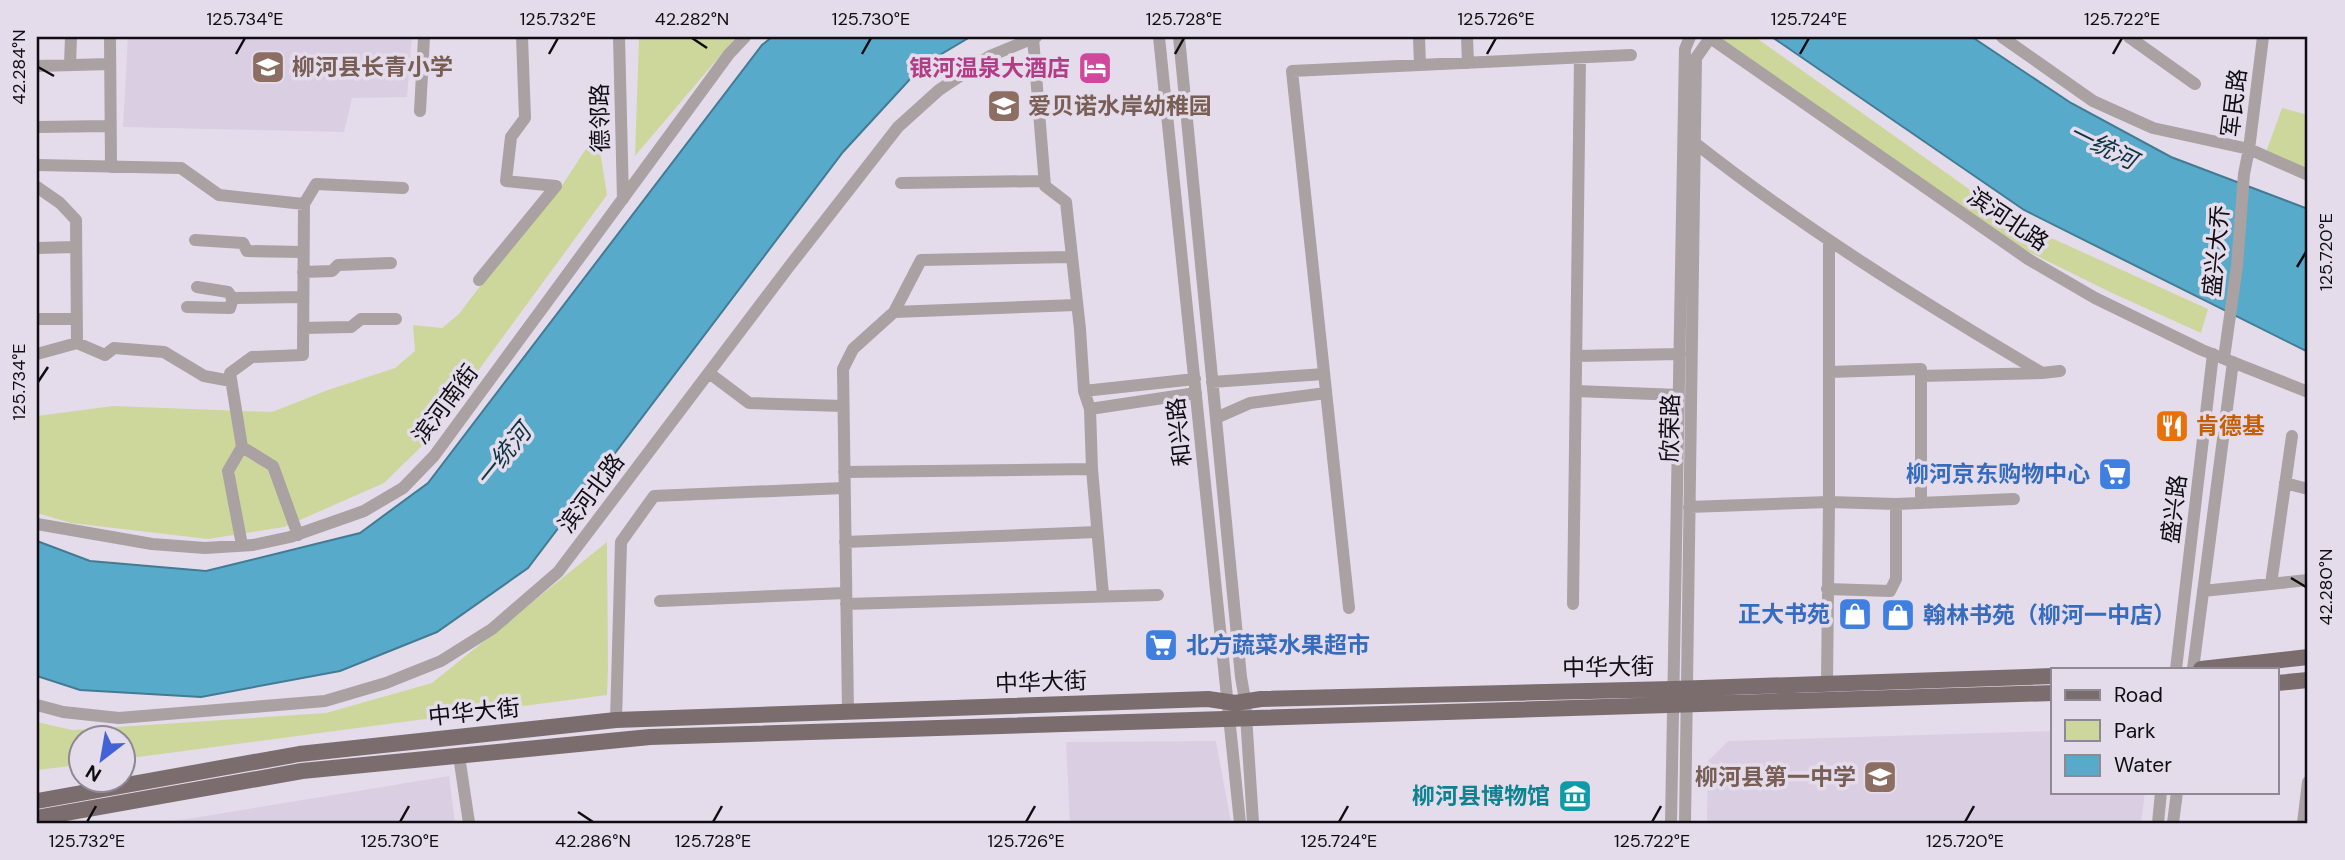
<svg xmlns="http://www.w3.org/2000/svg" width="2345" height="860" viewBox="0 0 2345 860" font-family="'DM Sans','Noto Sans SC',sans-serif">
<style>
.built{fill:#dacee3}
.green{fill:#ced79b}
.water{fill:#58aaca;stroke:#427b93;stroke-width:2}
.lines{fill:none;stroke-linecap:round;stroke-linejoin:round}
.minor{stroke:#a9a1a2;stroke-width:12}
.major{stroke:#7b6d6e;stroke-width:16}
.ticks{fill:none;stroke:#100d12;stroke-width:2.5}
.labels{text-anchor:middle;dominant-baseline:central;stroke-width:7;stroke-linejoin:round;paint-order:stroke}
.education-label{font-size:23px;font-weight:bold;fill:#785e54;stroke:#e4dceb;text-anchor:start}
.hotel-label{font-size:23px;font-weight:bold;fill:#b23c85;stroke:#e4dceb;text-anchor:end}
.street-label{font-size:23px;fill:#100d12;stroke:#e4dceb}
.food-label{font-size:23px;font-weight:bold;fill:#c56008;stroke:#e4dceb;text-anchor:start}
.shop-label{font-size:23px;font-weight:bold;fill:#366cbe;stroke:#e4dceb;text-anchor:end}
.culture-label{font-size:23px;font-weight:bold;fill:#0d838f;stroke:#e4dceb;text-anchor:end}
.water-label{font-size:24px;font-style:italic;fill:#0d3341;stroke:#e4dceb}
.neatline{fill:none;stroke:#100d12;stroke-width:2.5}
.ticks-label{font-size:18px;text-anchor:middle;fill:#100d12}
</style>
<rect width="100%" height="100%" fill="#e4dceb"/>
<path class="built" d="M128,37H412L407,97L352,98L344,132L123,127Z
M2053,731V792H2145L2141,823H1707L1708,761L1728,741Z
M1216,741L1231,823H1070L1066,742Z
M449,776L455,823H163Z"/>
<path class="green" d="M639,37H736L635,156Z
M1716,37H1755L2014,221L2208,309L2201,333L2112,293L2019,247Z
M2282,108L2308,115V169L2265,155Z
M597,132L607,195L426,442L384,483L284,527L208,539L71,523L37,513V416L113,406L272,412L328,390L395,368L415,351L413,325L442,328L459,314L515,240L559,190Z
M607,542L608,669L607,695L123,759L122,738H80V765L37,770V722L72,730L326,713L432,683Z"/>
<path class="water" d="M772,37H970L923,65L843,152L528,568L437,632L340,671L201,697L80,690L37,676V541L90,561L206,571L360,533L428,483L762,45Z
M1772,37H1972L2071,103L2171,157L2308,209V352L2024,210Z"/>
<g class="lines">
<path class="minor" d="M110,37L111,167
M619,37L623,199
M1159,37L1240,823
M1179,37L1241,677L1245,700L1253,823
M1419,37L1420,65
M1467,37L1468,63
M1709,37L2028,259L2095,298L2202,350L2308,392
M2002,37L2093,101L2153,128L2249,149L2308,175
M2129,37L2195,84
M1033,38L1045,186L1066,202L1080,329L1084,391L1090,409L1092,469L1103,595
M70,65L71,37
M37,66L110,64
M420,111L424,37
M37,127L110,126
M1695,143C1804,229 1922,302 2042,373
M37,165L181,168L219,195L304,204L316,184L403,188
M901,183L1044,181
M37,187L60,203L76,220L77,343
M195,240L243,243L247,251L303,252
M37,248L75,247
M303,272L332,271L338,265L391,263
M479,280L556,186L506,181L511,137L525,118L522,37
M197,287L228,292L233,299
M187,307L230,308L233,298L303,297
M894,312L1076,305
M37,319H76
M303,328L351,327L361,319H396
M37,354L77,343L105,355L114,348L164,352L204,376L231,381
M1576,356L1680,354
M2224,358L2237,266L2244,174L2249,149L2263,37
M1829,372L1921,369V503
M709,373L749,403L843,406
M1921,376L2042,373L2060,371
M1212,382L1324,374
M1084,391L1195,379
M1576,391L1679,395
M1090,409L1196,393
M1216,418L1250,403L1326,393
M242,447L273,466L298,535
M844,472L1092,469
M2285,483L2308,489
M1689,507L1829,502V242
M37,524L152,544L205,548L253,545L290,537L364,511L403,488L434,456L729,54L745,37
M845,542L1097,532
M242,545L228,471L242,447L230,373L252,357L303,355L304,204
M2271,584L2292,436
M1827,589L1890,591L1896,579V504
M2203,591L2308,580
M660,601L845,593
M846,604L1158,595
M1573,604L1580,58
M1349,608L1292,71L1631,55
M2176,669L2213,354
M2193,669L2233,362
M1827,683L1829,502L1896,504L2014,499
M37,705L63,712L119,718L325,701L386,683L441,661L492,629L558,572L788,268L898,127L939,90L990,56L1036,37
M848,711L843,369L853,349L894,312L921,260L1072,257
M616,720L621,542L654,496L844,488
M459,756L469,823
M1671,823L1685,49L1690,37
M1685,823L1696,58L1710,38
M2158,823L2161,792
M2173,823L2177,792
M2303,823L2308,782"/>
<path class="major" d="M2201,669L2308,657
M2277,683L2308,680
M37,801L299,754L616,720L1208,699L1235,703L1261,699L1673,689L2053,676
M37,818L302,771L650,737L2053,693"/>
</g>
<path class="ticks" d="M692,38L707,48M236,54L245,38M549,54L558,38M862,54L871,38M1175,54L1184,38M1487,54L1496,38M1800,54L1809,38M2113,54L2122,38M38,67L54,76M2297,267L2306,252M38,382L48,367M2291,578L2306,587M578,812L593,822M87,822L96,806M400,822L409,806M713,822L722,806M1026,822L1035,806M1339,822L1348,806M1652,822L1661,806M1965,822L1974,806"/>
<defs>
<g id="school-square" transform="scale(1.75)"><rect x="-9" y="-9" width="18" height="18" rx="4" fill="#8d6e63" stroke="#e4dceb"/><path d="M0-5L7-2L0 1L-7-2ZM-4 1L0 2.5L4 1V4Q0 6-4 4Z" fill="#fff"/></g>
<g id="hotel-square" transform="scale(1.75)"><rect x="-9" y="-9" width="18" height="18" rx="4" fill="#d1479c" stroke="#e4dceb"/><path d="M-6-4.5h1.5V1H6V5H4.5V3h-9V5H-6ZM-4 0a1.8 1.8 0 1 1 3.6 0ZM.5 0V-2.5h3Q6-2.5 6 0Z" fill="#fff"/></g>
<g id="restaurant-square" transform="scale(1.75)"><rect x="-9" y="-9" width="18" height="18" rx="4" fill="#e8710a" stroke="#e4dceb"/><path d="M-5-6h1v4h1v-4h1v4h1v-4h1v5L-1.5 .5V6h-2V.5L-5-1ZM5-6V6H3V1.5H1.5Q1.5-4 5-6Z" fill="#fff"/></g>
<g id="supermarket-square" transform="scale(1.75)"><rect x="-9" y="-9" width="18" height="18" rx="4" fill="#3f7fe0" stroke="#e4dceb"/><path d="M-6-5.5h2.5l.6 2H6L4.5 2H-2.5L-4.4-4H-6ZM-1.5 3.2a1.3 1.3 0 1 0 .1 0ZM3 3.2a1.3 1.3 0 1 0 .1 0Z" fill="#fff"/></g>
<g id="shop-square" transform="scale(1.75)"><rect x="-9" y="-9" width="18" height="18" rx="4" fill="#3f7fe0" stroke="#e4dceb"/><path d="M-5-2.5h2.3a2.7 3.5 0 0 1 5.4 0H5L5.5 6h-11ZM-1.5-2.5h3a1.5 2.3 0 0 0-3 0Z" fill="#fff"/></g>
<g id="museum-square" transform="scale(1.75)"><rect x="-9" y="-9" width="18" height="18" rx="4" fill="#0f9aa8" stroke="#e4dceb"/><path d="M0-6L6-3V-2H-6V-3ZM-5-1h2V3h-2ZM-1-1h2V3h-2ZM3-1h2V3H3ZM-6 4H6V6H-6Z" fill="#fff"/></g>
</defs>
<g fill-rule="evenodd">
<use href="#school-square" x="268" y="67"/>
<use href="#hotel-square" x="1095" y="68"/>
<use href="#school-square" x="1004" y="106"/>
<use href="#restaurant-square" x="2172" y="426"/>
<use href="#supermarket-square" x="2115" y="474"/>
<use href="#shop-square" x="1855" y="614"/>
<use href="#shop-square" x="1898" y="615"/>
<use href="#supermarket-square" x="1161" y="645"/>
<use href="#school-square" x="1880" y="777"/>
<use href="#museum-square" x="1575" y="796"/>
</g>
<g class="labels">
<g class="education-label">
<text x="292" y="67">柳河县长青小学</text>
<text x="1028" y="106">爱贝诺水岸幼稚园</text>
<text x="1856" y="777" text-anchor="end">柳河县第一中学</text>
</g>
<g class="hotel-label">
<text x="1070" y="68">银河温泉大酒店</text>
</g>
<g class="street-label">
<text transform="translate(2234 103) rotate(-83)">军民路</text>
<text transform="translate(600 118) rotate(-91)">德邻路</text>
<text transform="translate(2008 219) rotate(34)">滨河北路</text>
<text transform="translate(2216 251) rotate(-84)">盛兴大乔</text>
<text transform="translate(445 404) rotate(-53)">滨河南街</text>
<text transform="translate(1670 428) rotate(-89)">欣荣路</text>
<text transform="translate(1179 432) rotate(-96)">和兴路</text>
<text transform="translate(591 493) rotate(-53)">滨河北路</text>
<text transform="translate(2174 509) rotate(-83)">盛兴路</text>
<text transform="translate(1608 667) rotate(-1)">中华大街</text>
<text transform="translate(1041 682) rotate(-2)">中华大街</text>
<text transform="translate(474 712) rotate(-6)">中华大街</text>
</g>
<g class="food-label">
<text x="2196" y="426">肯德基</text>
</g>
<g class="shop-label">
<text x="2090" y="474">柳河京东购物中心</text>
<text x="1830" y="614">正大书苑</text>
<text x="1923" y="615" text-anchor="start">翰林书苑（柳河一中店）</text>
<text x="1186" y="645" text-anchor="start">北方蔬菜水果超市</text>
</g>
<g class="culture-label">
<text x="1550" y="796">柳河县博物馆</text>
</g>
<g class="water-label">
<text transform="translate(2103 146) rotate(26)">一统河</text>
<text transform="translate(503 455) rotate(-51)">一统河</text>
</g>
</g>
<rect width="2345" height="860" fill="none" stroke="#e4dceb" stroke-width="77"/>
<rect x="2051" y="668" width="228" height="126" fill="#e4dceb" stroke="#8f8994" stroke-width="2"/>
<rect x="2065" y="690" width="35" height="10" fill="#7b6d6e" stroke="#8f8994" stroke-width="2"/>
<text x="2114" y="702" font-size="21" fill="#100d12">Road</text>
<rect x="2065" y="720" width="35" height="21" fill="#ced79b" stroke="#8f8994" stroke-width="2"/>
<text x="2114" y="738" font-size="21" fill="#100d12">Park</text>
<rect x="2065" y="755" width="35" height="21" fill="#58aaca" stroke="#8f8994" stroke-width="2"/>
<text x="2114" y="772" font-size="21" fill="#100d12">Water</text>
<g transform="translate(102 759) rotate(211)"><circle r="33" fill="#e4dceb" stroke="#8f8994" stroke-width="2"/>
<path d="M0-5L12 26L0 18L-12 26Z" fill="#4263d6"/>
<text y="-10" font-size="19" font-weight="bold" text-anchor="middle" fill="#100d12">N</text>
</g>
<rect x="38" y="38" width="2268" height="784" class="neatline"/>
<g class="ticks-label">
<text x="245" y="25">125.734°E</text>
<text x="558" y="25">125.732°E</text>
<text x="692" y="25">42.282°N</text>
<text x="871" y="25">125.730°E</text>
<text x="1184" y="25">125.728°E</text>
<text x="1496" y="25">125.726°E</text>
<text x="1809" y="25">125.724°E</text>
<text x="2122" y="25">125.722°E</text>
<text transform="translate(19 67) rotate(-90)" y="6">42.284°N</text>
<text transform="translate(2326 252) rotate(-90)" y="6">125.720°E</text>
<text transform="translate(19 382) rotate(-90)" y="6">125.734°E</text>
<text transform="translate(2326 587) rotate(-90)" y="6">42.280°N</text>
<text x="87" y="847">125.732°E</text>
<text x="400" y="847">125.730°E</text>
<text x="593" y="847">42.286°N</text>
<text x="713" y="847">125.728°E</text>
<text x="1026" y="847">125.726°E</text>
<text x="1339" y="847">125.724°E</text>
<text x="1652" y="847">125.722°E</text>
<text x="1965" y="847">125.720°E</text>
</g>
</svg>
